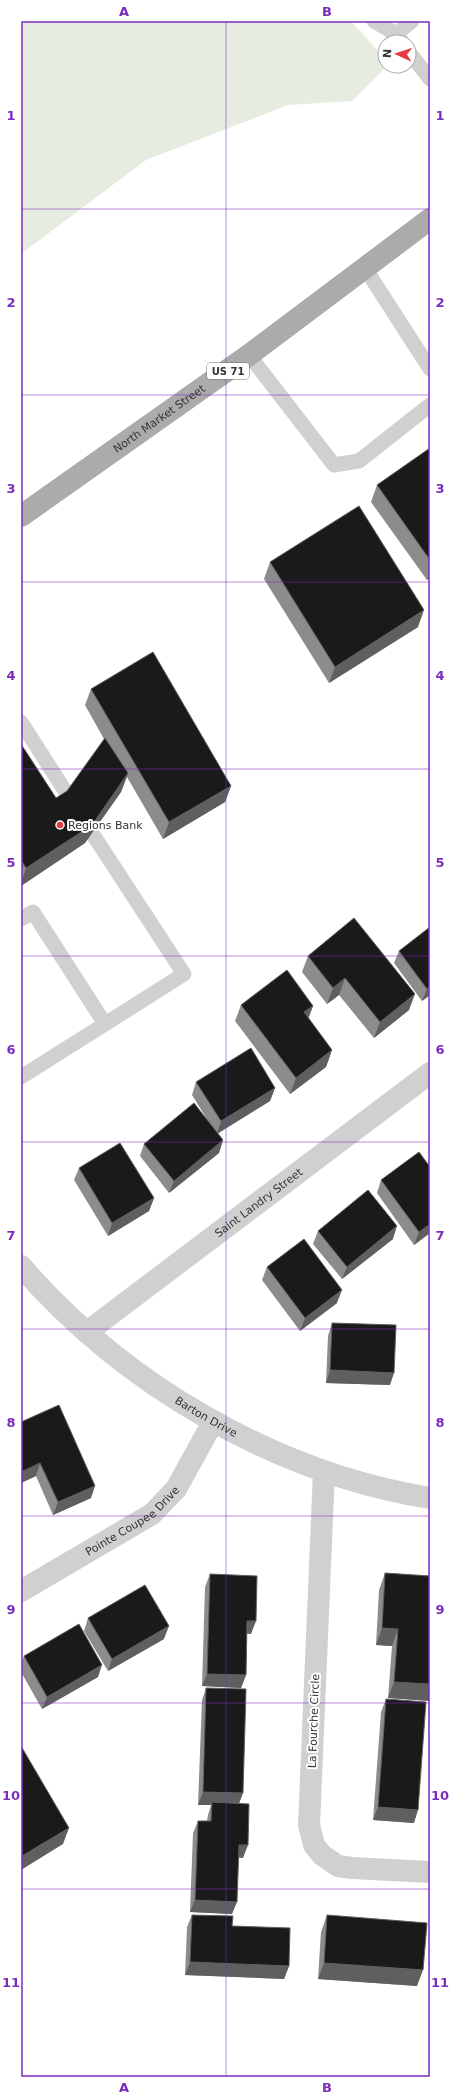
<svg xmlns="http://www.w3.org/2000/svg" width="451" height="2098" viewBox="0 0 451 2098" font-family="'DejaVu Sans',sans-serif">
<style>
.green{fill:#e6ecdf}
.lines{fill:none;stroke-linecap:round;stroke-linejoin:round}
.lane{stroke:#d0d0d0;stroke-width:15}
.street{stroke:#d0d0d0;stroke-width:22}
.primary{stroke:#ababab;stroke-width:22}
.wall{fill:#8c8c8c}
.shaded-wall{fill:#5f5f5f}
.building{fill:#1a1a1a;stroke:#5f5f5f}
.grid{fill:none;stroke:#7b2cbf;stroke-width:1;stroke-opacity:0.55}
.poi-dot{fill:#e63946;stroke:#fff;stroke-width:1.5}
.labels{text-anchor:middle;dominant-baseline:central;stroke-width:4;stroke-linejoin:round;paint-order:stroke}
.shield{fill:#fff;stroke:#707070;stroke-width:1}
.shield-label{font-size:10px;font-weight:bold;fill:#333}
.street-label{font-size:11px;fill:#333;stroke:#fff}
.poi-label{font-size:11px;fill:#333;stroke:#fff;text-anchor:start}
.neatline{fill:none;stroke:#7b2cbf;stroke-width:1.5}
.grid-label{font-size:13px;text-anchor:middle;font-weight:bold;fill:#7b2cbf}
</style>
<rect width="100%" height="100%" fill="#fff"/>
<path class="green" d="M21,21H351L385,59V66H387L352,101L288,105L146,160L21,254Z"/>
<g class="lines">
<path class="lane" d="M374,21L396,34
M402,42L396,34L412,21
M409,52L430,79
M365,268L430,369
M249,355L334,465L359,461L430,405
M21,722L69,797
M92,833L184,974L105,1024
M21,919L33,912L105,1024L21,1077"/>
<g class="street">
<path id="s1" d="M21,1266C123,1384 275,1473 430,1498"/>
<path id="s2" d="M87,1332L430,1073"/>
<path d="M324,1472L309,1825L314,1845L322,1855L338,1866L352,1868L430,1872"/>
<path id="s3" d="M21,1591L152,1514L176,1489L213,1422"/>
</g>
<path class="primary" id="s4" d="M21,516L249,355L430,219"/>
</g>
<path class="wall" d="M430,448V578L427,580L371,502L377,485Z
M270,562L418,627L329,683L264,579Z
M91,689L231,786L225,802L163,839L127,777L121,792L85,843L21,886V744L56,798L67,791L104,739L85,705Z
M430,927V995L422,1001L394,963L399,951Z
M308,956L409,1010L374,1038L339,995L327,1004L302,972Z
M241,1005L313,1006L308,1018L332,1050L326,1067L290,1094L235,1021Z
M196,1082L275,1088L270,1101L218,1133L223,1140L219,1153L169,1193L140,1156L144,1144L210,1124L192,1095Z
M430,1167V1233L414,1245L377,1193L381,1180Z
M79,1168L154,1198L149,1211L108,1236L74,1180Z
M318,1231L393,1239L342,1279L313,1244Z
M267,1267L337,1303L300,1331L262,1280Z
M332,1323L390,1385L326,1383L328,1336Z
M21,1422L91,1498L53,1515L36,1476L21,1483Z
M385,1573L430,1576V1701L388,1698L392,1646L376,1645L379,1590Z
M210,1574L251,1634H247L246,1675L241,1688L202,1686L205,1587Z
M88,1618L164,1639L108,1671L84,1631Z
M24,1656L98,1677L42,1709L21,1672V1664Z
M206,1688L243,1793L239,1803L243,1858L239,1857L232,1914L190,1912L193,1833L198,1821H207L208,1815L211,1805H198L202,1700Z
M386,1699L414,1823L373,1820L381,1712Z
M192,1915L232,1926L289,1966L284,1979L185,1975L187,1927Z
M327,1915L417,1986L318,1979L321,1932Z"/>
<path class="shaded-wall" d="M430,571V578L427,580Z
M424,610L418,627L329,683L335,667Z
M128,773L121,792L85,843L21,886V883L26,868Z
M231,786L225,802L163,839L169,822Z
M345,978L339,995L327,1004L333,988Z
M430,986V995L422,1001L427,989Z
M415,994L409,1010L374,1038L380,1022Z
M313,1006L307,1022L304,1012Z
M332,1050L326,1067L290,1094L296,1078Z
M275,1088L270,1101L217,1134L221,1121Z
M223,1140L219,1153L169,1193L174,1181Z
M154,1198L149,1211L108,1236L112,1223Z
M430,1224V1233L414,1245L419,1232Z
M397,1226L393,1239L342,1279L347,1267Z
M342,1290L337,1303L300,1331L305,1318Z
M330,1370L394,1373L390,1385L326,1383Z
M40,1463L36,1476L21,1483V1472Z
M95,1486L91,1498L53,1515L58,1502Z
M247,1621H256L251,1634L243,1633Z
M169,1626L164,1639L108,1671L112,1659Z
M382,1628L398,1629L392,1646L376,1645Z
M102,1665L98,1677L42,1709L47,1697Z
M207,1674L246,1675L241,1688L202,1686Z
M394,1682L430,1684V1701L388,1698Z
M203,1792L243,1793L238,1806L212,1802L211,1805H198Z
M378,1807L418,1810L414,1823L373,1820Z
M69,1828L63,1844L21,1870V1859L22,1856Z
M239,1845H248L243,1858L235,1857Z
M195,1900L237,1902L232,1914L190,1912Z
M190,1962L289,1966L284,1979L185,1975Z
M324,1963L423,1970L417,1986L318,1979Z"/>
<path class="building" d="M430,448V560L377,485Z
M359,506L424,610L335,667L270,562Z
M153,652L231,786L169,822L91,689Z
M105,738L128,773L92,825L26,868L21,860V744L56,798L67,791Z
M354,918L415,994L380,1022L345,978L333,988L308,956Z
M430,927V986L427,989L399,951Z
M287,970L313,1006L304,1012L332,1050L296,1078L241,1005Z
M251,1048L275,1088L221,1121L196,1082Z
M194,1103L223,1140L174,1181L144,1144Z
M120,1143L154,1198L112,1223L79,1168Z
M419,1152L430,1167V1224L419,1232L381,1180Z
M368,1190L397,1226L347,1267L318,1231Z
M304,1239L342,1290L305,1318L267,1267Z
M332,1323L396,1325L394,1373L330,1370Z
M59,1405L95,1486L58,1502L40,1463L21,1472V1422Z
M385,1573L430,1576V1684L394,1682L398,1629L382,1628Z
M210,1574L257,1576L256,1621H247L246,1675L207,1674Z
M145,1585L169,1626L112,1659L88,1618Z
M79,1624L102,1665L47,1697L24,1656Z
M206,1688L246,1689L243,1793L203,1792Z
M386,1699L426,1702L418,1810L378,1807Z
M21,1746L69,1828L22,1856L21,1854Z
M212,1802L249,1804L248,1845H239L237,1902L195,1900L198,1821H211Z
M192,1915L233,1916L232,1926L290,1928L289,1966L190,1962Z
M327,1915L427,1923L423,1970L324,1963Z"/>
<path class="grid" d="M226,21V2077M21,209H430M21,395H430M21,582H430M21,769H430M21,956H430M21,1142H430M21,1329H430M21,1516H430M21,1703H430M21,1889H430"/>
<circle class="poi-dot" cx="60" cy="825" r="4"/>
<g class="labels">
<rect class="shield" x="207" y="363" width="42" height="16" rx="3"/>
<g class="shield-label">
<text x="228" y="371">US 71</text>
</g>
<g class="street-label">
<text stroke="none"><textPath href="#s4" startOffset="169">North Market Street</textPath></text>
<text stroke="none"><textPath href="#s2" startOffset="215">Saint Landry Street</textPath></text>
<text stroke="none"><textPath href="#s1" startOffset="240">Barton Drive</textPath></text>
<text stroke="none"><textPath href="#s3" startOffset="132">Pointe Coupee Drive</textPath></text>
<text transform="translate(314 1721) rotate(-88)">La Fourche Circle</text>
</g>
<g class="poi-label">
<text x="68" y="825">Regions Bank</text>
</g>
</g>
<rect width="451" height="2098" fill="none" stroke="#ffffff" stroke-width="44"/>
<g transform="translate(397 54) rotate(273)"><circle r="19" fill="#ffffff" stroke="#adadad"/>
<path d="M0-3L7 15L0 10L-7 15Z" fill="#e63946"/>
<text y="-6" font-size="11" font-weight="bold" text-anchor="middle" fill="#333333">N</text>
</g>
<rect x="22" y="22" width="407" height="2054" class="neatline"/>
<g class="grid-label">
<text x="124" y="16">A</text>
<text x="327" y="16">B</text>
<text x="11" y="120">1</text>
<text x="440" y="120">1</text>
<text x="11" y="307">2</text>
<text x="440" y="307">2</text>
<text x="11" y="493">3</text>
<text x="440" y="493">3</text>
<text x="11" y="680">4</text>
<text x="440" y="680">4</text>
<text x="11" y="867">5</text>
<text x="440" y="867">5</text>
<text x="11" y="1054">6</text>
<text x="440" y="1054">6</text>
<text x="11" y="1240">7</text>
<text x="440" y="1240">7</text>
<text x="11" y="1427">8</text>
<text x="440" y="1427">8</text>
<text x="11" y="1614">9</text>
<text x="440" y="1614">9</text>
<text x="11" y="1800">10</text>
<text x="440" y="1800">10</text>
<text x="11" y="1987">11</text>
<text x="440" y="1987">11</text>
<text x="124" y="2092">A</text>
<text x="327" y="2092">B</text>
</g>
</svg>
